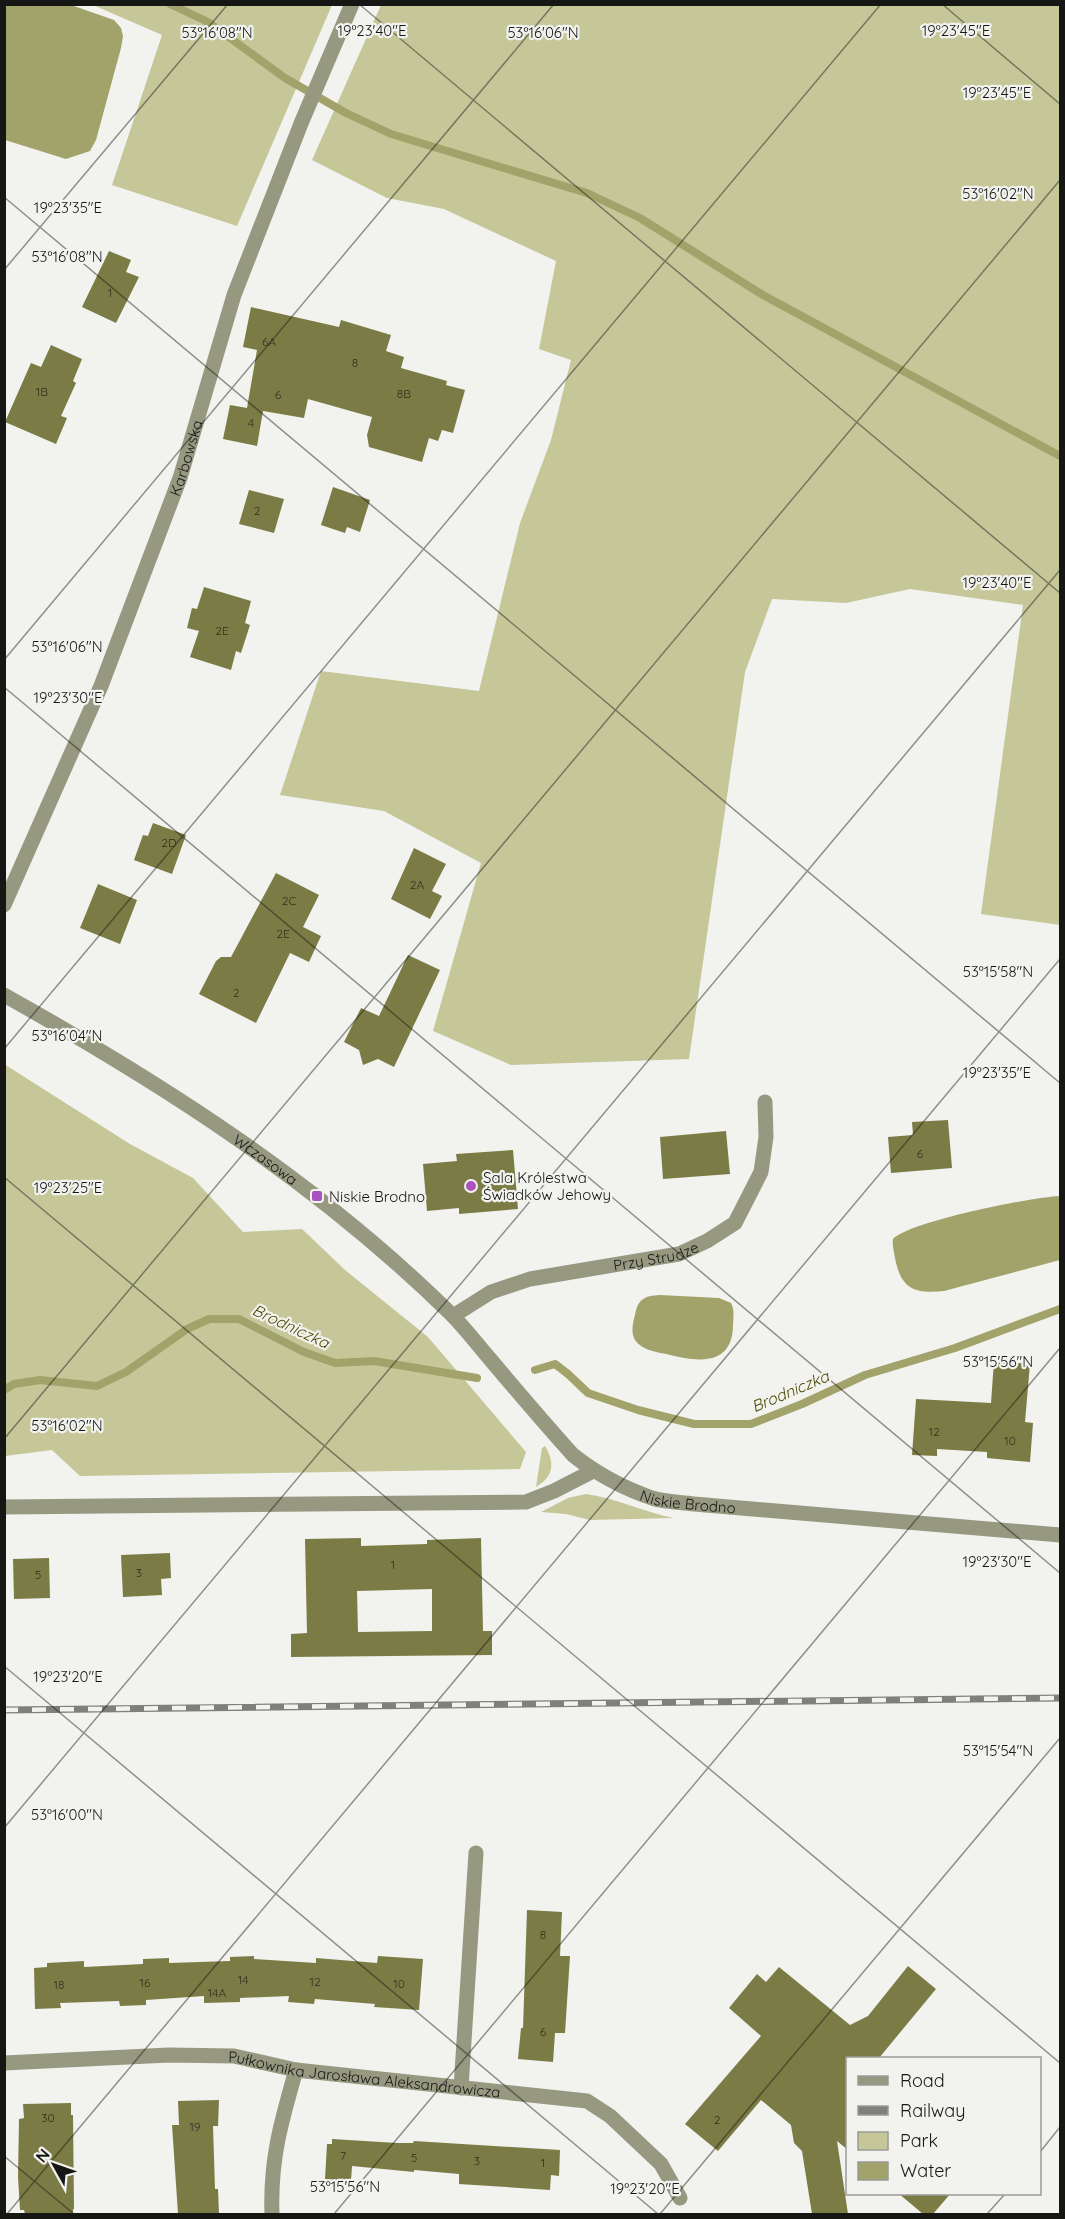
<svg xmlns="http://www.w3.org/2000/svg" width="1065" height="2219" viewBox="0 0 1065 2219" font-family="Quicksand,sans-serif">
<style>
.green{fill:#c5c799}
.water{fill:#a1a36a}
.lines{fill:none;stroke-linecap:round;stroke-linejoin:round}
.stream{stroke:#a1a36a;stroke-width:8}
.building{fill:#7b7c45;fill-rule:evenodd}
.minor{stroke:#979880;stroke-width:15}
.rail-casing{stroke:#7f7f7d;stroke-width:7}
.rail{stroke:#f2f2ef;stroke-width:4.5;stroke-dasharray:14;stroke-linecap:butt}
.ticks{fill:none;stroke:#161615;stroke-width:1.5;stroke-opacity:0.45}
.poi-dot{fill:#ab52bf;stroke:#f2f2ef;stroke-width:2}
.labels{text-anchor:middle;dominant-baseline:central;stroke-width:4.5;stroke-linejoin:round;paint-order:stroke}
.number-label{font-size:12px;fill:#2f3021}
.street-label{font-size:15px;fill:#161615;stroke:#f2f2ef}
.poi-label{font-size:15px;fill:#161615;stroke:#f2f2ef;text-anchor:start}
.water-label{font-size:16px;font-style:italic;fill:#4c4c04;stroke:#f2f2ef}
.ticks-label{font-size:15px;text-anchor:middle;fill:#161615;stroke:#f2f2ef;stroke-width:4.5;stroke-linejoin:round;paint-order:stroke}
</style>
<rect width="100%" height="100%" fill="#f2f2ef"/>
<path class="green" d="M93,5H332L237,226L112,185L162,35Z
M381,5H1060V925L981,914L1023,605L910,589L846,603L772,599L745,672L689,1059L511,1065L433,1031L481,863L384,811L280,795L321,671L479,691L520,523L551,440L571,360L539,349L556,261L444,209L387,198L312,160Z
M4,1064L130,1144L193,1178L243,1232L302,1229L345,1270L428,1337L526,1452L520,1469L80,1476L52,1450L5,1456Z
M545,1446C555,1462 554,1477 536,1487L542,1448Z
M586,1494C616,1498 643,1512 674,1518L590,1520L566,1514L541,1512L568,1498Z"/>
<path class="water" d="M4,5H71L114,20L121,28L123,36L121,48L96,140L90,151L66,159L5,140Z
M1060,1196V1260L944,1291C914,1294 901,1289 895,1258C894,1251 892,1246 893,1239C911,1221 1033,1197 1060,1196Z
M660,1295L719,1298L731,1303C735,1310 733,1318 733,1326C732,1367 696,1362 666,1354C655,1352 639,1349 634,1338C631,1331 633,1322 635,1315C638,1299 644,1296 660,1295Z"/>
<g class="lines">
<path class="stream" d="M170,4L208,22L285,78L346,113L391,134L587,193L640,218L763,295L1060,456
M535,1370L555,1364L568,1374L588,1393L638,1410L694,1424H751L802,1404L865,1375L955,1348L1060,1309
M4,1390L14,1384L40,1380L97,1386L126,1372L187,1329L209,1319H239L304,1352L335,1363L374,1361L477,1378"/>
</g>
<path class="building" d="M109,251L131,260L126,272L139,277L116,323L82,307Z
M251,307L339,327L341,320L391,335L386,351L404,357L401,368L447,381L446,385L465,390L453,433L442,430L438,441L429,438L422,462L369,447L367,435L372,417L308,399L304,418L263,411L257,446L223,439L230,405L247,408L257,350L243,347Z
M51,345L82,359L73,381L76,383L61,416L67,418L56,444L5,422L31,363L41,367Z
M333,487L370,500L360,532L347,527L345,533L321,525Z
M249,490L284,499L274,533L239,524Z
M204,587L251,601L245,623L250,625L241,653L236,651L231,670L190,657L199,631L187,628L192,608L197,609Z
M153,823L186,835L172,874L134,860L143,835L148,836Z
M414,848L446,864L432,891L442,896L430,919L391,899Z
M276,873L319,895L303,927L321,936L309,962L290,953L256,1023L199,994L216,961L221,957H231Z
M98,884L137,900L120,944L80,928Z
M408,955L440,970L394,1067L378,1059L363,1065L359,1050L344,1042L361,1008L379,1016Z
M948,1120L952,1168L891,1173L888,1137L913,1135L912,1122Z
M726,1131L730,1174L663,1179L660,1137Z
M513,1150L518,1209L459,1214V1208L427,1211L423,1164L457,1161L456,1154Z
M994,1361L1030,1364L1025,1422L1033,1423L1030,1462L987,1458V1452L937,1449V1456L912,1455L916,1399L991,1403Z
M361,1538V1546L427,1544V1540L481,1538L483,1631H492V1655L291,1657V1634L307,1633L305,1539ZM432,1589V1631L358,1632L357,1591Z
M170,1553L171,1578L161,1579L162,1595L123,1597L121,1555Z
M49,1558L50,1598L14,1599L13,1559Z
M527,1910L562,1912L560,1956H570L565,2033H555L553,2062L518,2059L521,2028H523Z
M254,1956V1959L316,1963V1958L377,1963L378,1956L423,1959L419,2010L374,2007L375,2004L315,1999L314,2004L288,2002L289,1996L240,1998V2002L204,2003V1996L146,2000V2005L120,2006L119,2001L60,2003L61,2008L35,2009L34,1968L47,1967V1963L84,1961V1967L143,1964V1959L169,1958V1963L230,1961V1957Z
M908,1966L936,1989L879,2058H848V2150L837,2141L848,2214H812L802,2151L794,2143L791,2125L761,2100L718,2151L685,2124L761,2036L729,2008L757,1974L766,1982L779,1967L850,2025L868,2016Z
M219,2100L218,2126H213L215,2189H218L219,2214H178L172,2125H179L178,2101Z
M71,2103V2115H73L74,2209H73V2214H25L24,2210H20L18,2177L19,2119L24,2118L23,2104Z
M332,2139L397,2143H413L414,2141L560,2150L559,2176L551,2175L550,2190L459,2184V2174L414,2170V2172L352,2166L351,2181L325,2179L327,2144H332Z
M898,2193H951L933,2214H923Z"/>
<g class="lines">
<g class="minor">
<path id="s1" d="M4,905L101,686L180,478L234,295L302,121L352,4"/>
<path id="s2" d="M4,995C165,1085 319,1184 451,1314C465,1328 477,1344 490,1359C517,1391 545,1424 573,1455C597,1474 623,1488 652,1498C665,1502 680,1502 694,1504L1060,1535"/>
<path id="s3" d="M453,1316L491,1292L530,1279L679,1254L707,1241L735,1223L761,1172L766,1137L765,1102"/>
<path d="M4,1507L526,1502L554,1491L593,1471"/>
<path id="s4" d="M4,2063L169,2055L234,2056L296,2070L587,2101L610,2116L661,2164L680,2198"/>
<path d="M461,2088L476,1853"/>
<path d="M272,2214C270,2160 281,2122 296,2070"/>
</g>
<g class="rail-casing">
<path id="rail" d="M4,1710L1060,1698"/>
</g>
<use href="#rail" class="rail"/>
</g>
<path class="ticks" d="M359,4L1060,593M942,4L1060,104M4,197L1060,1083M4,270L228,4M4,660L554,4M4,687L1060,1573M4,1049L881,4M4,1177L1060,2063M4,1439L1060,180M4,1666L658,2214M4,1828L1060,570M1040,2152L1060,2127M4,2156L74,2214M7,2214L1060,959M334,2214L1060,1348M660,2214L1060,1738M987,2214L1005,2194"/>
<g class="poi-dot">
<circle cx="471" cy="1186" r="6"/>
<rect x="311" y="1190" width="12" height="12" rx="3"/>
</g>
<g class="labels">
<g class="number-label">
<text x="110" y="292">1</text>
<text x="269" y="341">6A</text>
<text x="355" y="362">8</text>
<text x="42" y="391">1B</text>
<text x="404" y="393">8B</text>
<text x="278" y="394">6</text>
<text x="251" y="422">4</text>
<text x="257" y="510">2</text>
<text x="222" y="630">2E</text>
<text x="169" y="842">2D</text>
<text x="417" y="884">2A</text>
<text x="289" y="900">2C</text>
<text x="283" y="933">2E</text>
<text x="236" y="992">2</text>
<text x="920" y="1153">6</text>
<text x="934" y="1431">12</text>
<text x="1010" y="1440">10</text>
<text x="393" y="1564">1</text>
<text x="139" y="1572">3</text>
<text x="38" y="1574">5</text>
<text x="543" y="1934">8</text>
<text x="243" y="1979">14</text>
<text x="315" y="1981">12</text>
<text x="145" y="1982">16</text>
<text x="399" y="1983">10</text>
<text x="59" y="1984">18</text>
<text x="217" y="1992">14A</text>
<text x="543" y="2031">6</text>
<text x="48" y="2117">30</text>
<text x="717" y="2119">2</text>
<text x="195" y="2126">19</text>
<text x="343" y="2155">7</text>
<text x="414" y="2157">5</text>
<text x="477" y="2160">3</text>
<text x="543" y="2162">1</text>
</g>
<g class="street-label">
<text stroke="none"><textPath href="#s1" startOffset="483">Karbowska</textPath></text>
<text stroke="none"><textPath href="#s2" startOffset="309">Wczasowa</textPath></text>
<text stroke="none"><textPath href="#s3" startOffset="214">Przy Strudze</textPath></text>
<text stroke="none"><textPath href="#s2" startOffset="864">Niskie Brodno</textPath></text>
<text stroke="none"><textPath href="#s4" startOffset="362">Pułkownika Jarosława Aleksandrowicza</textPath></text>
</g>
<g class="poi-label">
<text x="483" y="1177">Sala Królestwa<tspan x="483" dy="17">Świadków Jehowy</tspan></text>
<text x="329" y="1196">Niskie Brodno</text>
</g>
<g class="water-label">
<text transform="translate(291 1326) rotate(25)">Brodniczka</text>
<text transform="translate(790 1391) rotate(-23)">Brodniczka</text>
</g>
</g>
<g class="ticks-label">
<text x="372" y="36">19°23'40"E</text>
<text x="956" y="36">19°23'45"E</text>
<text x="217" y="38">53°16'08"N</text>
<text x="543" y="38">53°16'06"N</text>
<text x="997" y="98">19°23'45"E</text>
<text x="998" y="199">53°16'02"N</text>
<text x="68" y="213">19°23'35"E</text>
<text x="67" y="262">53°16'08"N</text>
<text x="997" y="588">19°23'40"E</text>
<text x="67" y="652">53°16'06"N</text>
<text x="68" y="703">19°23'30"E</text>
<text x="998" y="977">53°15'58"N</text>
<text x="67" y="1041">53°16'04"N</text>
<text x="997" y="1078">19°23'35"E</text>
<text x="68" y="1193">19°23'25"E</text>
<text x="998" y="1367">53°15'56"N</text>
<text x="67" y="1431">53°16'02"N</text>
<text x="997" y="1567">19°23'30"E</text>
<text x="68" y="1682">19°23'20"E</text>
<text x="998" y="1756">53°15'54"N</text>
<text x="67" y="1820">53°16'00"N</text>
<text x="345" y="2192">53°15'56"N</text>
<text x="645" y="2194">19°23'20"E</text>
</g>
<rect width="1065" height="2219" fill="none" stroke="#161615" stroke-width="12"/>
<rect x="846" y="2057" width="195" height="138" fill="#f2f2ef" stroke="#9a9a98" stroke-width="1.5"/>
<rect x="858" y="2076" width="30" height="9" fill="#979880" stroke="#9a9a98" stroke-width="1.5"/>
<text x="900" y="2087" font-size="18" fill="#161615">Road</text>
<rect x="858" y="2106" width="30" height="9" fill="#7f7f7d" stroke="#9a9a98" stroke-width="1.5"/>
<text x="900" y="2117" font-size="18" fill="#161615">Railway</text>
<rect x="858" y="2132" width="30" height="18" fill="#c5c799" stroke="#9a9a98" stroke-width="1.5"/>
<text x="900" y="2147" font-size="18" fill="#161615">Park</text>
<rect x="858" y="2162" width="30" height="18" fill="#a1a36a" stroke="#9a9a98" stroke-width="1.5"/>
<text x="900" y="2177" font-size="18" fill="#161615">Water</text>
<g transform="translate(54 2165) rotate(310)" stroke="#f2f2ef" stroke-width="4.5" paint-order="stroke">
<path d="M0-4.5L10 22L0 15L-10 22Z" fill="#161615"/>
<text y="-9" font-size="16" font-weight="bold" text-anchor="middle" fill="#161615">N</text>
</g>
</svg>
